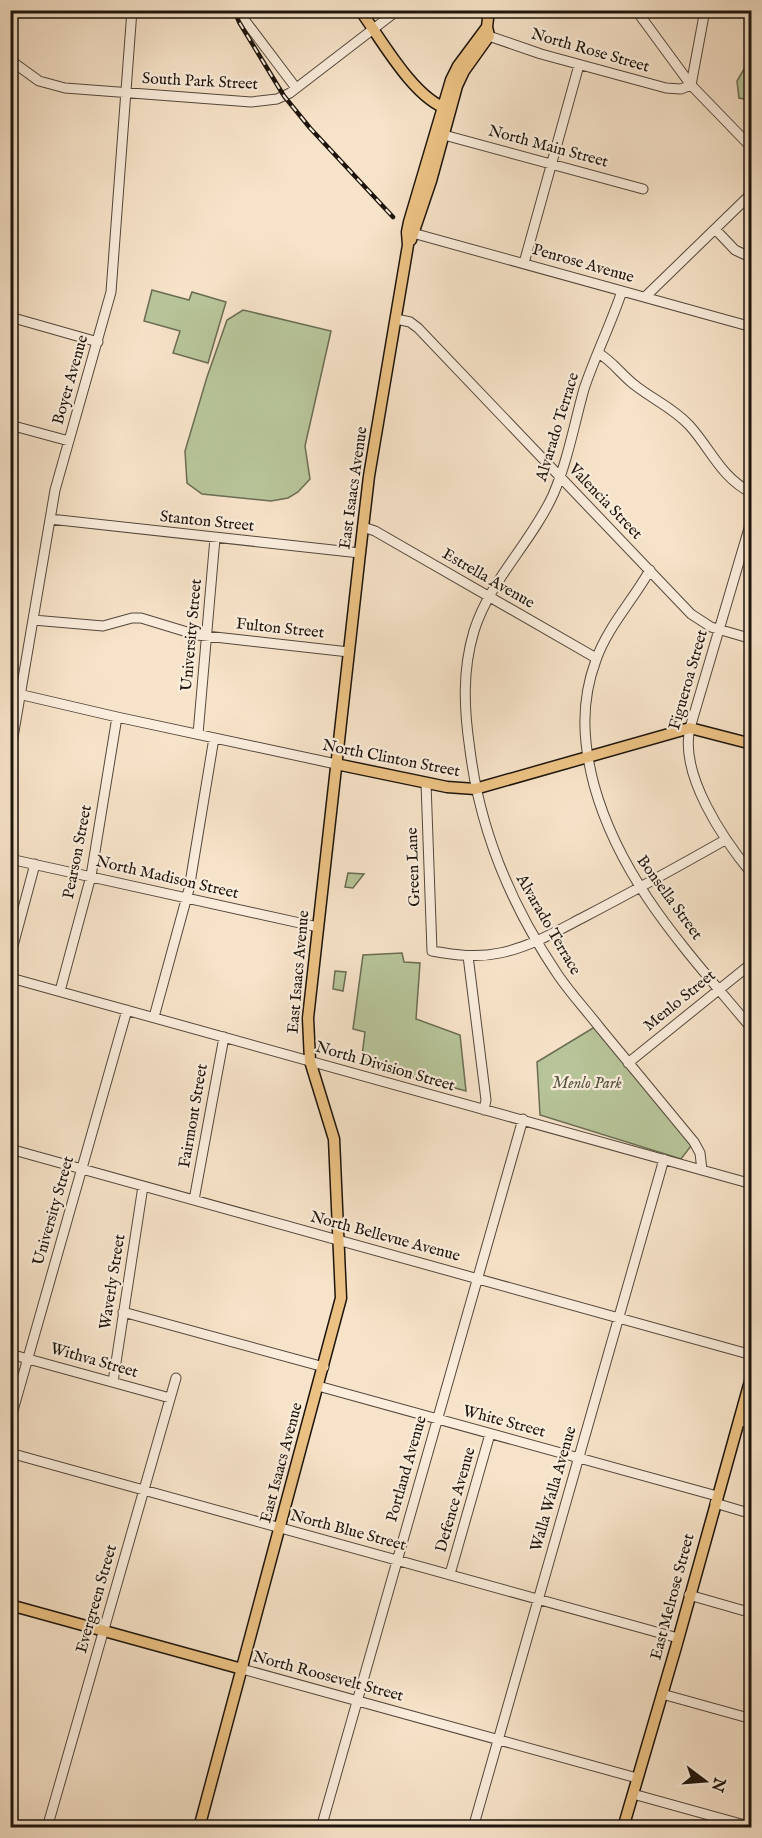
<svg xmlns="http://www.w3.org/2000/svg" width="762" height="1838" viewBox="0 0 762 1838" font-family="'IM FELL English',serif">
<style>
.green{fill:#b8c59a;stroke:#6a6d54;stroke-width:1.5}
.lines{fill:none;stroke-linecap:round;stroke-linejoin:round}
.minor-casing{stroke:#54483c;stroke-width:11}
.major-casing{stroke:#1d150d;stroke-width:13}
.minor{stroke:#faeddc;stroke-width:9}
.major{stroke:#ecc284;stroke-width:10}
.rail-casing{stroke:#1d150d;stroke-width:4.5}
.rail{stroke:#faeddc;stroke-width:2;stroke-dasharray:7;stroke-linecap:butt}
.labels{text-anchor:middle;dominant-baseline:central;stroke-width:4.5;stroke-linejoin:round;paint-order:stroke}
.street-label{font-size:16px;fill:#1d150d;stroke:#faeddc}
.park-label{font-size:16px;font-style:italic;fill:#53533e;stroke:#faeddc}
</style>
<rect width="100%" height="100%" fill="#f7e3c9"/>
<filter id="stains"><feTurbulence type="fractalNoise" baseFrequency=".00333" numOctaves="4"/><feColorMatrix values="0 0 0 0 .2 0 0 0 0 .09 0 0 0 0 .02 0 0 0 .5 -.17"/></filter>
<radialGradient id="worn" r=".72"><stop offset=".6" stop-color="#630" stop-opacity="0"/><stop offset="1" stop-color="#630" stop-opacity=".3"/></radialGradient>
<path class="green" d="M751,57V100L739,98L737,81Z
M152,290L189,300L192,292L226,302L208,363L173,353L180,331L144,321Z
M243,310L331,331L305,446L310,479L298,492L288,498L271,501L202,494L187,483L185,451L207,377L227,320Z
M348,873L364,874L353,888L345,887Z
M402,953L404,962L420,963L416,1019L460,1035L466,1091L361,1063L365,1032L353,1029L363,955Z
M335,971L346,972L343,991L333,989Z
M598,1025L694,1142L681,1159L540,1115L537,1062Z"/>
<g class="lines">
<g class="minor-casing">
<path id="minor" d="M237,10L296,88
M636,10L691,85L752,148
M483,34L541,54L666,88L681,89L691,85
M10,60L39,81L65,88L251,102L277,99L290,93L398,10
M691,85L705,10
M444,135L643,189
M715,229L735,250L752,258
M409,232L752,327
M524,263L579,65
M622,291C611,324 595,356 584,389C574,425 568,460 553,495C531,543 490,580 474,631C462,671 464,710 470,750C480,831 512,907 558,975C571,994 586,1010 600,1028C631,1066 663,1104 694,1142L700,1153L702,1170
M645,297L752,193
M10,317L98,342
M396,319L410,322L418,328L691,614L711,627L752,639
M598,353C613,361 622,376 636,386C654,400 673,408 689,425C711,449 721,478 752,493
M10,425L69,441
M752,518L690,728C679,774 723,839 752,874
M50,519L360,553
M363,527L375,531L596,658
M650,570C633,600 607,628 596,660C580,703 583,743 594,785C621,883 689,953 752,1029
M33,620L103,626L132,618H141L197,635L349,652
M10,692L117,717L336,764
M198,734L215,538
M10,755L55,490L111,292L132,10
M426,783L432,951C455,955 477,958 500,953C530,947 557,931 584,917C632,892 679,866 725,840
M10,859L318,927
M468,956L486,1100L484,1110
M10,957L35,864
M10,980H18L752,1184
M60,991L91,876L117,717
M154,1017L189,889L214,738
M628,1063L752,963
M10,1149L752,1355
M194,1200L224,1037
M123,1312L324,1367
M10,1354L170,1398
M113,1382L143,1186
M318,1386L717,1496
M739,1420L752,1424
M10,1421L127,1010
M10,1453L678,1638
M715,1503L752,1514
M450,1574L490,1434
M689,1595L752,1613
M242,1669L637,1778
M662,1694L752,1719
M633,1794L752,1827
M47,1828L176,1378
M321,1828L523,1119
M473,1828L664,1159"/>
</g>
<g class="major-casing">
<path id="major" d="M360,10C381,39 414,99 448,109
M411,240L431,181L457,86L464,71L489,36L487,27L489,10
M336,764L447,787L475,789L690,728L752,744
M10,1605L242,1669
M199,1828L341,1298L334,1139L310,1061L308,1018L360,553L369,476L408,245L407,232L409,222L451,80L458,66L487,27
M623,1828L676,1647L752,1374"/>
</g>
<use href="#minor" class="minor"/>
<use href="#major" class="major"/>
<g class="rail-casing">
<path id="rail" d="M234,10L239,22L284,96L310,128L393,217"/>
</g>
<use href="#rail" class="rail"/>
</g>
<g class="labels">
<g class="street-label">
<text transform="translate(590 51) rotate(16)">North Rose Street</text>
<text transform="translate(200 82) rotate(3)">South Park Street</text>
<text transform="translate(548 147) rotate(15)">North Main Street</text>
<text transform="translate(583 264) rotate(16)">Penrose Avenue</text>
<text transform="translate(71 380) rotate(-74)">Boyer Avenue</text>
<text transform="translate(558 427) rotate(-73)">Alvarado Terrace</text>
<text transform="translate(354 488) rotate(-82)">East Isaacs Avenue</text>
<text transform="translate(605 502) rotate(46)">Valencia Street</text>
<text transform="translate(207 522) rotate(6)">Stanton Street</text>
<text transform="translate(488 579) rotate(30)">Estrella Avenue</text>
<text transform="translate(280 629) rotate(6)">Fulton Street</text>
<text transform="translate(192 635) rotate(-85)">University Street</text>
<text transform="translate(689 680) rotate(-74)">Figueroa Street</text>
<text transform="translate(391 759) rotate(11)">North Clinton Street</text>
<text transform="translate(78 852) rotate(-79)">Pearson Street</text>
<text transform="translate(414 867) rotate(-92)">Green Lane</text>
<text transform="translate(167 878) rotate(13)">North Madison Street</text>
<text transform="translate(669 898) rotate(54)">Bonsella Street</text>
<text transform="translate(548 925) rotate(60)">Alvarado Terrace</text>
<text transform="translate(299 972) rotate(-85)">East Isaacs Avenue</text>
<text transform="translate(680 1001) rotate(-39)">Menlo Street</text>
<text transform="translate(385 1067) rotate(16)">North Division Street</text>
<text transform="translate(194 1116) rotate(-80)">Fairmont Street</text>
<text transform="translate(54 1211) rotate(-74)">University Street</text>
<text transform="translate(385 1237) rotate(15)">North Bellevue Avenue</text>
<text transform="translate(113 1282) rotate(-81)">Waverly Street</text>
<text transform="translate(94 1361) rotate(16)">Withva Street</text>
<text transform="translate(504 1422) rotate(15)">White Street</text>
<text transform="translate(282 1463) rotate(-75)">East Isaacs Avenue</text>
<text transform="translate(407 1469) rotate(-74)">Portland Avenue</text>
<text transform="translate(554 1489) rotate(-74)">Walla Walla Avenue</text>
<text transform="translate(456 1500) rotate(-74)">Defence Avenue</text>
<text transform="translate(348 1531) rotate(15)">North Blue Street</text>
<text transform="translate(673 1597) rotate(-75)">East Melrose Street</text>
<text transform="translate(97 1599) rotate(-74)">Evergreen Street</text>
<text transform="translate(328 1677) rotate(15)">North Roosevelt Street</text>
</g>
<g class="park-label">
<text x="587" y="1084">Menlo Park</text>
</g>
</g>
<rect width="762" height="1838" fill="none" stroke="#f7e3c9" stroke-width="36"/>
<rect x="12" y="12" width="738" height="1814" fill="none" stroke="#1d150d" stroke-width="3"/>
<rect x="18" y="18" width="726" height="1802" fill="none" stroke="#1d150d" stroke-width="1.5"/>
<g transform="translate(705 1781) rotate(106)" stroke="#faeddc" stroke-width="4.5" paint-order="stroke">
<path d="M0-4.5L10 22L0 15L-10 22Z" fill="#1d150d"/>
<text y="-9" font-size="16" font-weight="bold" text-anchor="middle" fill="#1d150d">N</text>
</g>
<rect width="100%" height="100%" filter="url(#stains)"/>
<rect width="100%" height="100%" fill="url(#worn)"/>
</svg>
